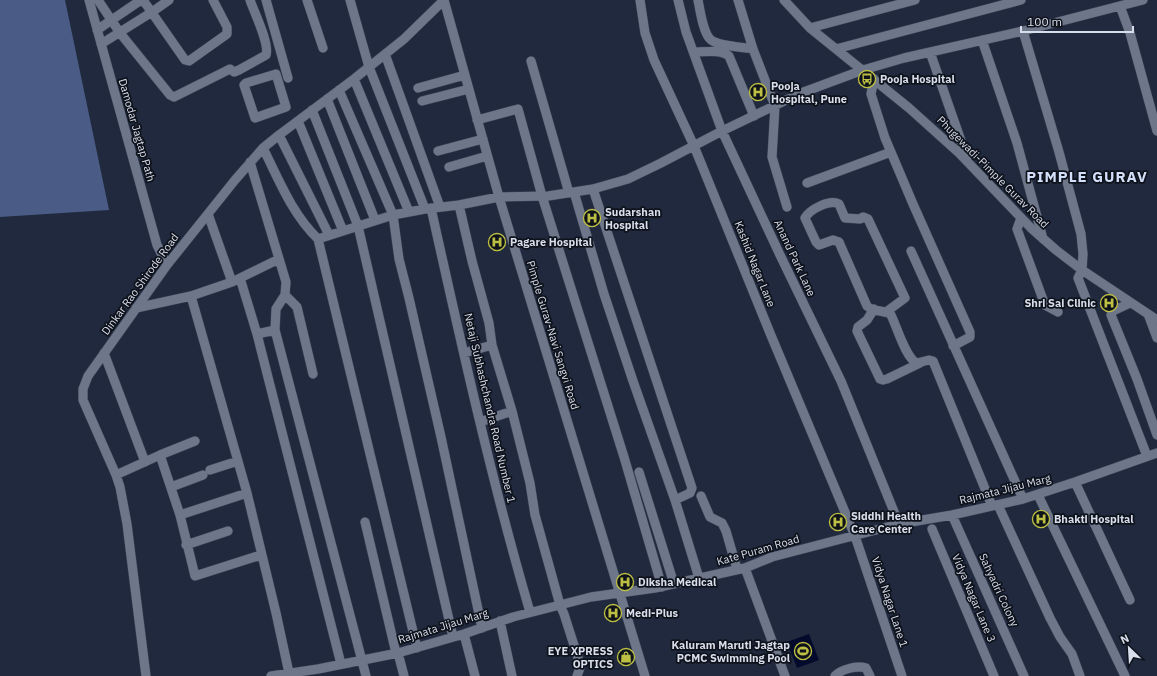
<svg xmlns="http://www.w3.org/2000/svg" width="1157" height="676" viewBox="0 0 1157 676" font-family="'IBM Plex Sans',sans-serif">
<style>
.forest{fill:#4a5c85}
.water{fill:#030a2c}
.lines{fill:none;stroke-linecap:round;stroke-linejoin:round}
.minor-casing{stroke:#3d4659;stroke-width:10}
.minor{stroke:#6e778a;stroke-width:9}
.labels{text-anchor:middle;dominant-baseline:central;stroke-width:3.5;stroke-linejoin:round;paint-order:stroke}
.poi-label{font-size:11px;font-weight:bold;fill:#d8deeb;stroke:#0e121b;text-anchor:start}
.street-label{font-size:11px;fill:#d8deeb;stroke:#0e121b}
.district-label{font-size:15px;font-weight:bold;letter-spacing:1px;fill:#d3e0fb;stroke:#0e121b}
</style>
<rect width="100%" height="100%" fill="#20293d"/>
<path class="forest" d="M0,0H65L109,210L0,217Z"/>
<path class="water" d="M809,634L819,660L797,668L787,642Z"/>
<g class="lines">
<g class="minor-casing">
<path id="minor" d="M89,0L157,245L167,265
M98,0L120,33L170,95L174,97L230,69L234,72L239,70L266,55C270,44 254,12 250,0
M143,0L185,60L189,61L227,34V27L213,0
M266,0L288,78
M307,0L323,48
M350,0L369,67L425,209
M444,0L499,197L645,676
M640,0L645,33L654,60L694,146L770,333L855,536L902,676
M678,0L686,32L722,131L780,255L841,381L899,524
M698,0C700,10 703,32 710,39C716,46 743,47 753,49L775,106L772,157L787,207
M738,0L753,49
M784,0L810,28L909,108L959,153L1031,228L1056,250L1082,270L1157,320
M1120,6L1130,33L1157,131
M810,28L915,0
M97,30L141,0
M1023,31L1059,152L1081,234L1083,254L1082,270L1078,278L1147,456
M982,40L1017,143L1043,239
M101,44L152,12L169,0
M836,49L1021,0
M694,52C704,52 720,49 729,56L754,116
M930,52L967,158
M385,54L440,207
M531,61L569,193
M276,74L286,107L255,118L244,85L246,83Z
M354,79L409,212
M874,79L871,94L885,138L913,204L970,332V337L953,346
M418,88L465,75
M339,90L393,215L399,259L409,298L441,437L482,628
M327,99L375,220
M422,101L469,89
M312,110L358,226L453,637
M477,120L518,109L542,196L624,457L662,587
M298,121L343,231
M279,135L329,235
M263,148C279,180 292,214 318,239L417,648
M438,151L483,139
M250,162L286,282L285,295L276,309L275,330L366,676
M449,167L487,156
M807,183L891,152
M593,189L692,488L690,493L675,500L699,578
M574,192L604,294L633,381L675,500
M459,205L472,261L489,323L492,345L512,411L530,483L535,515L560,605L564,614L580,664V668L577,676
M431,208C461,343 491,479 530,612
M208,214L232,282
M1021,218L1017,229L1045,305L1058,312
M318,239L393,215L425,209L459,205L499,197L548,196L593,189L628,179L661,163L722,131L801,93L863,70L904,58L1023,31L1143,0
M911,251L1023,499
M240,278L257,334L341,664
M285,295L297,307L313,374
M191,296L247,493L276,613L289,673
M1130,303L1113,311L1111,315L1137,379L1157,435
M136,308L191,296L232,282L279,259
M874,309L867,320L858,327L857,331L880,379L883,380L887,379L920,363
M886,312L905,298L868,219L863,217L860,219L845,218L839,204C830,199 810,209 805,218L816,242L819,245L833,240L839,242L867,306L871,309L889,313L891,315C897,327 906,359 917,363L929,360L933,361L992,506
M1148,314L1157,338
M257,334L275,330
M104,353L145,462
M464,353L492,345
M480,422L512,411
M160,455L180,515L195,576L261,555
M210,470L238,461
M639,472L674,584
M116,475L160,455L195,441
M1075,482L1130,600
M171,487L203,475
M1038,495L1125,676
M701,496L710,517L722,523L726,531L737,569
M998,505L1050,618L1060,637L1072,654L1080,676
M180,515L247,493
M952,515L1024,676
M365,522L396,653
M932,529L994,676
M186,545L228,531
M745,568L785,676
M500,621L512,676
M464,634L475,676
M398,653L404,676
M146,676L127,524L120,487L116,475L83,400V389L88,376L167,265L235,180L263,148L279,135L354,79L404,39L444,0
M271,676L318,669L398,653L464,634L513,617L591,597L655,588L745,568L772,557L899,524L952,515L1023,499L1075,482L1157,453
M835,676C841,669 858,665 866,668L870,676"/>
</g>
<use href="#minor" class="minor"/>
</g>
<defs>
<g id="bus-ring" transform="scale(0.9)"><circle r="9.5" fill="#0e121b" stroke="#bdbf43" stroke-width="1.5"/><path d="M-5-6H5V4H4V6H2V4H-2V6H-4V4H-5ZM-3.5-4V0h7V-4ZM-3.5 1.2v1.5H-2V1.2ZM2 1.2v1.5H3.5V1.2Z" fill="#bdbf43"/></g>
<g id="hospital-ring" transform="scale(0.9)"><circle r="9.5" fill="#0e121b" stroke="#bdbf43" stroke-width="1.5"/><path d="M-5-5h3v3.5h4V-5h3V5h-3V1.5h-4V5h-3Z" fill="#bdbf43"/></g>
<g id="stadium-ring" transform="scale(0.9)"><circle r="9.5" fill="#0e121b" stroke="#bdbf43" stroke-width="1.5"/><path d="M0-5a6.5 5 0 1 0 0 10a6.5 5 0 1 0 0-10ZM-3.5-1.8h7v3.6h-7Z" fill="#bdbf43"/></g>
<g id="shop-ring" transform="scale(0.9)"><circle r="9.5" fill="#0e121b" stroke="#bdbf43" stroke-width="1.5"/><path d="M-5-2.5h2.3a2.7 3.5 0 0 1 5.4 0H5L5.5 6h-11ZM-1.5-2.5h3a1.5 2.3 0 0 0-3 0Z" fill="#bdbf43"/></g>
</defs>
<g fill-rule="evenodd">
<use href="#bus-ring" x="867" y="79"/>
<use href="#hospital-ring" x="758" y="92"/>
<use href="#hospital-ring" x="592" y="218"/>
<use href="#hospital-ring" x="497" y="242"/>
<use href="#hospital-ring" x="1109" y="303"/>
<use href="#hospital-ring" x="1041" y="519"/>
<use href="#hospital-ring" x="838" y="522"/>
<use href="#hospital-ring" x="625" y="582"/>
<use href="#hospital-ring" x="613" y="613"/>
<use href="#stadium-ring" x="803" y="651"/>
<use href="#shop-ring" x="626" y="657"/>
</g>
<g class="labels">
<g class="poi-label">
<text x="880" y="79">Pooja Hospital</text>
<text x="771" y="86">Pooja<tspan x="771" dy="13">Hospital, Pune</tspan></text>
<text x="605" y="212">Sudarshan<tspan x="605" dy="13">Hospital</tspan></text>
<text x="510" y="242">Pagare Hospital</text>
<text x="1096" y="303" text-anchor="end">Shri Sai Clinic</text>
<text x="851" y="516">Siddhi Health<tspan x="851" dy="13">Care Center</tspan></text>
<text x="1054" y="519">Bhakti Hospital</text>
<text x="638" y="582">Diksha Medical</text>
<text x="626" y="613">Medi-Plus</text>
<text x="790" y="645" text-anchor="end">Kaluram Maruti Jagtap<tspan x="790" dy="13">PCMC Swimming Pool</tspan></text>
<text x="613" y="651" text-anchor="end">EYE XPRESS<tspan x="613" dy="13">OPTICS</tspan></text>
</g>
<g class="street-label">
<text transform="translate(137 130) rotate(74)">Damodar Jagtap Path</text>
<text transform="translate(993 172) rotate(45)">Phugewadi-Pimple Gurav Road</text>
<text transform="translate(795 258) rotate(65)">Anand Park Lane</text>
<text transform="translate(755 264) rotate(68)">Kashid Nagar Lane</text>
<text transform="translate(140 284) rotate(-54)">Dinkar Rao Shirode Road</text>
<text transform="translate(553 335) rotate(73)">Pimple Gurav-Navi Sangvi Road</text>
<text transform="translate(490 408) rotate(77)">Netaji Subhashchandra Road Number 1</text>
<text transform="translate(1005 489) rotate(-14)">Rajmata Jijau Marg</text>
<text transform="translate(758 550) rotate(-16)">Kate Puram Road</text>
<text transform="translate(999 590) rotate(65)">Sahyadri Colony</text>
<text transform="translate(974 598) rotate(67)">Vidya Nagar Lane 3</text>
<text transform="translate(890 602) rotate(72)">Vidya Nagar Lane 1</text>
<text transform="translate(443 626) rotate(-17)">Rajmata Jijau Marg</text>
</g>
<g class="district-label">
<text x="1087" y="176">PIMPLE GURAV</text>
</g>
</g>
<g transform="translate(1129 648) rotate(335)" stroke="#0e121b" stroke-width="3" paint-order="stroke">
<path d="M0-3L7 15L0 10L-7 15Z" fill="#d8deeb"/>
<text y="-6" font-size="11" font-weight="bold" text-anchor="middle" fill="#d8deeb">N</text>
</g>
<path d="M1021 26v6h112v-6" fill="none" stroke="#d8deeb" stroke-width="2"/>
<text x="1027" y="26" font-size="12" fill="#d8deeb" stroke="#0e121b" stroke-width="3" paint-order="stroke">100 m</text>
</svg>
